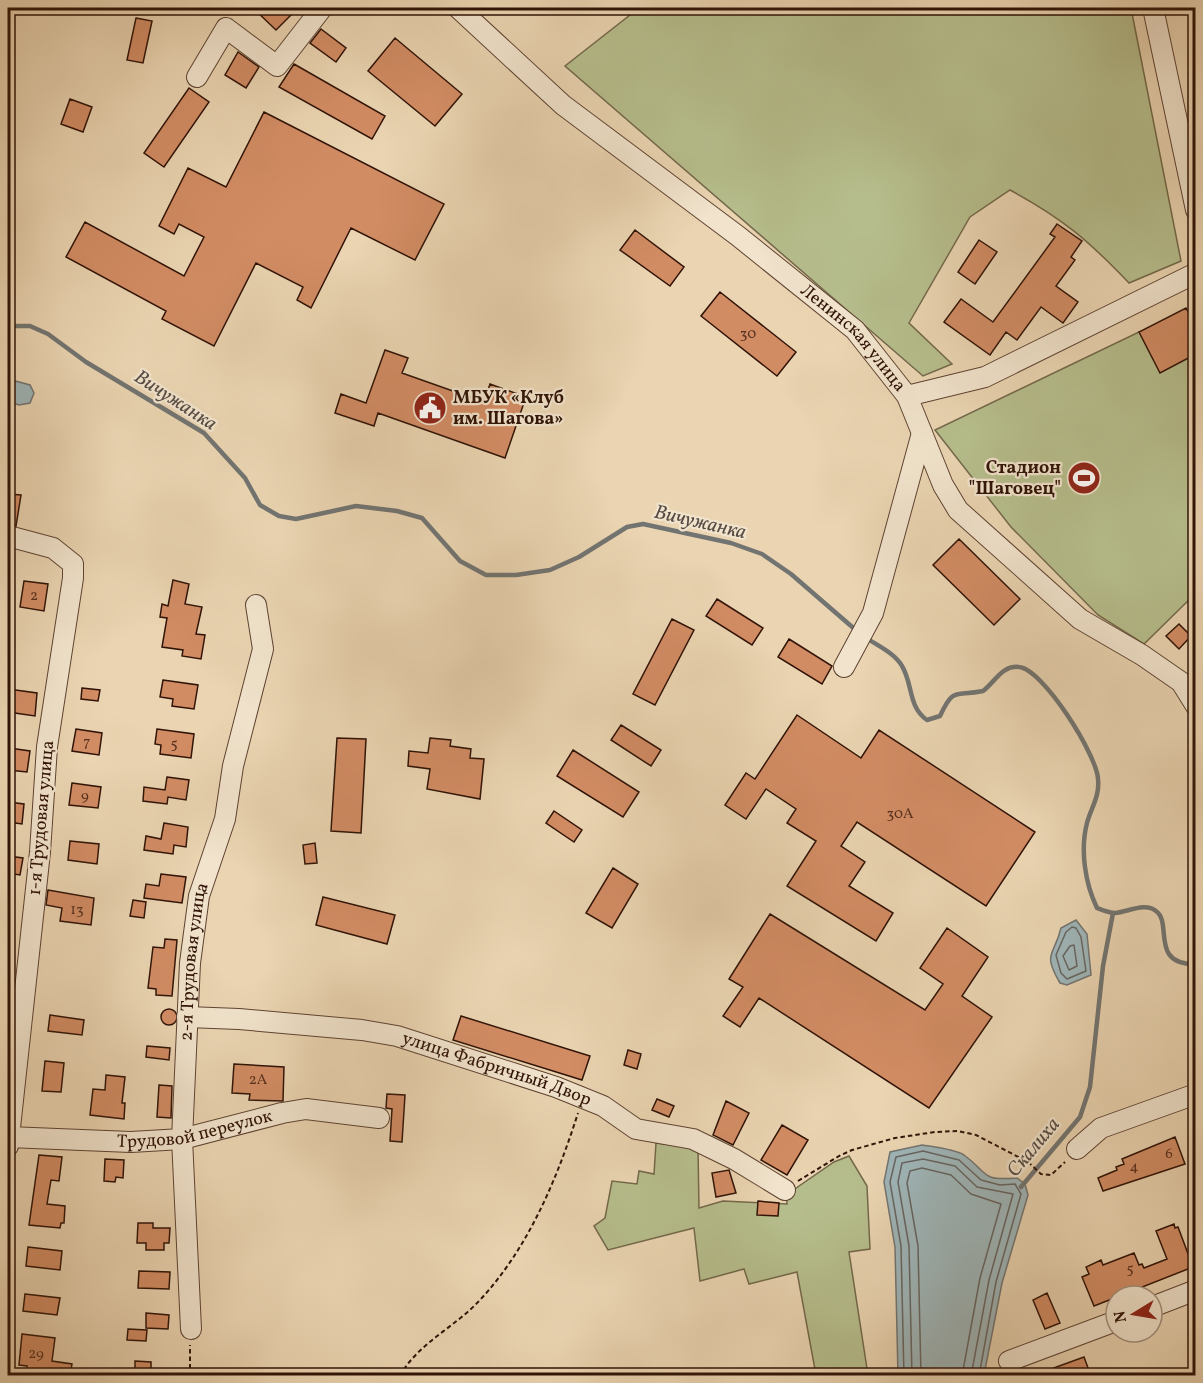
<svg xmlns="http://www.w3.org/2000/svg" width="1203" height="1383" viewBox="0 0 1203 1383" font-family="Vollkorn,serif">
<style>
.green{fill:#b6bd8c;stroke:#73684a;stroke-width:1.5}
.water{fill:#9eb5b8;stroke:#727471;stroke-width:1.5}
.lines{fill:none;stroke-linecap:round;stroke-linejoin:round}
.shore{stroke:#676460;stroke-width:1.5}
.stream{stroke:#727471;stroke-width:4.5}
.building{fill:#d28c64;stroke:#301307;stroke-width:1.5}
.minor-casing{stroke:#5e4332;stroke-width:22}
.path{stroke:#301307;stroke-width:2;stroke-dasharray:4.5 3;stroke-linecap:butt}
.minor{stroke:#f1e3cc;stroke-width:20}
.labels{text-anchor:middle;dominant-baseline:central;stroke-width:4.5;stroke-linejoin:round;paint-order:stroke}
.number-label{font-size:15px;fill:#58311e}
.street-label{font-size:18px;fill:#301307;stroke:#f1e3cc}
.poi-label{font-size:18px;font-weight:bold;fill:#301307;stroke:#f1e3cc;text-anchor:start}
.water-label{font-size:20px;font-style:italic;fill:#564c45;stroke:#f1e3cc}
</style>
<rect width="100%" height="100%" fill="#ead4b1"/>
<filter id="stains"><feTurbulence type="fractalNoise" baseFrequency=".00333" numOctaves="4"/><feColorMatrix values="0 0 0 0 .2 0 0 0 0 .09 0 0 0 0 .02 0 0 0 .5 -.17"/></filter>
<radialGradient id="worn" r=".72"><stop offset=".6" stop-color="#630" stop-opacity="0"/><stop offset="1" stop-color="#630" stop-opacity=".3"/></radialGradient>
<path class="green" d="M639,8H1131L1181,261L1129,283C1088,240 1062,218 1010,190L970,217L909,323L952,364L923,376L565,66Z
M1196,316L1195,594L1144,644L1098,615L1011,527L935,430L1139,332Z
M656,1143L698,1148L699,1208L723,1201L787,1204L786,1195L834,1162L849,1156L867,1186L870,1249L849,1252L868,1375H816L797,1272L749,1284L744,1269L700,1281L694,1228L608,1250L594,1226L605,1218L612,1181L637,1184L639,1171L654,1174Z"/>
<path class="water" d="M8,379L30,385L34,393L30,403L19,405L8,401Z
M1076,920L1087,934L1091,975L1067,985L1060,983C1042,952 1054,957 1061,928Z
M922,1145C934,1147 954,1149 964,1155C989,1173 979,1181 1017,1178L1025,1184L1028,1195L1002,1283L984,1375H898L895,1247L884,1182L890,1152Z"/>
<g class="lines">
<path class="shore" d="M1072,927L1076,928L1081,937L1086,971L1067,979L1061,973L1056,955L1066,932Z
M1074,945L1077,966L1069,970L1063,956L1070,946Z
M904,1376L901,1246L890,1182L896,1157L923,1151L959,1160L981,1180L1000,1185L1015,1184L1021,1194L996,1282L979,1376
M912,1376L909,1246L898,1182L902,1163L923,1159L955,1166L977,1187L1013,1194L989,1280L971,1376
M921,1376L918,1246L907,1183L910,1171L922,1168L951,1175L971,1194L1001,1204L980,1278L962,1376"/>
<path class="stream" d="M8,326H30L48,334L86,362L204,433L245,478L260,505L279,516L296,519L356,506L397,511L422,518L460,561L486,575H516L550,570L579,557L627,527L643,524L731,543L762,554L791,574L858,632
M865,637C876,645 895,653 902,666C913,684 908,707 927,720L940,716C954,686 955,697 983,691C995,682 1002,665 1019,667C1043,669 1097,755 1098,779C1100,796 1091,808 1087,823C1080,850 1085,883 1097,908C1102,910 1109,913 1115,913C1128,912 1145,902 1156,911C1173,923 1149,965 1196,964
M1021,1187L1080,1117L1090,1087L1103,966L1113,913"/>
</g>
<path class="building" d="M253,8H298L276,30Z
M136,18L152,21L143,63L127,60Z
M321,29L346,48L336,62L310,43Z
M395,38L462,94L435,126L368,71Z
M238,52L259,67L246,88L225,75Z
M294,64L385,116L372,139L279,87Z
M189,88L209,102L164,167L144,153Z
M70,99L92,107L83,132L61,124Z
M264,112L444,204L415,260L351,228L311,308L297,300L303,287L256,263L214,346L162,319L166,311L66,257L85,222L184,276L204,237L179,224L174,234L159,226L188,168L226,187Z
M1057,224L1082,241L1071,257L1075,260L1056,286L1078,302L1063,323L1041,307L1017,340L1006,332L990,355L944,322L961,299L993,322L1055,237L1050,234Z
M635,230L684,267L670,286L620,250Z
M979,240L997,252L975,284L958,272Z
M720,292L796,352L777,376L701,316Z
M1186,308L1196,327V354L1160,373L1139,332Z
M385,350L408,358L402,373L484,402L490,384L526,397L505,458L378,413L374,426L335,413L341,394L366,403Z
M8,494L21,495L16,526L8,524Z
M959,539L1020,599L994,625L933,565Z
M173,580L189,584L185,604L202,607L196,634L205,635L201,659L182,656L183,650L162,647L167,618L160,617L162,604L168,606Z
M24,581L48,584L44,611L20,607Z
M717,599L763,628L752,645L706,616Z
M672,619L694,630L655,705L633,694Z
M1179,624L1191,636L1179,649L1166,636Z
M789,639L832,666L822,684L778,657Z
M163,680L198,685L194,709L172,706L173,699L160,697Z
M82,688L100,690L98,701L81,699Z
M8,689L37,693L35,716L8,712Z
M797,715L861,758L879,730L1035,832L986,906L857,822L841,846L865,862L849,886L893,913L876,941L787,886L816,841L787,823L796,809L766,789L746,819L725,805L746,773L755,779Z
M621,725L661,750L651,766L611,740Z
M76,729L102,733L99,755L72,751Z
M157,729L194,734L191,758L160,754L161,745L155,744Z
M337,738L366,739L361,833L331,831Z
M430,738L451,740L450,746L471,749L470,758L484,759L480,799L427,789L430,769L408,766L409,751L428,753Z
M9,748L30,751L27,772L8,770Z
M573,750L639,792L623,817L557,776Z
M167,777L189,780L186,800L168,797L167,804L143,801L144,787L165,790Z
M72,783L101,787L98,808L69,805Z
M8,802L24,804L22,824L8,822Z
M554,811L582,830L574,842L546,823Z
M164,823L188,827L186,847L174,845L173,854L144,850L146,836L161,839Z
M70,841L99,844L97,864L68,860Z
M315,843L317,863L305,864L303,845Z
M8,856L23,858L20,875L8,873Z
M613,868L638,884L612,928L586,913Z
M161,874L186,877L182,903L144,898L146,884L159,886Z
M48,890L94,898L91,925L60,921L62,908L46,905Z
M323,897L395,915L387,944L316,925Z
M133,900L146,902L144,918L130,916Z
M770,914L925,1010L943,984L920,968L947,928L988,957L962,996L992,1017L929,1108L759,998L740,1027L723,1016L743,987L729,979Z
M165,939L177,940L172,996L156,995V989L148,988L153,947L164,948Z
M161 1017a8 8 0 1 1 16 0a8 8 0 1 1-16 0Z
M50,1015L84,1020L82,1035L48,1031Z
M461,1016L590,1056L582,1080L453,1040Z
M147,1046L170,1048L169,1060L146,1057Z
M628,1050L641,1054L637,1069L624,1065Z
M45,1061L64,1063L61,1092L42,1091Z
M234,1064L284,1067L283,1101L249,1100L250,1094L232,1093Z
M106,1075L125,1077L122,1103H125L124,1119L90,1115L93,1089L105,1090Z
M159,1085L172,1086L171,1118L157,1117Z
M387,1094L405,1095L402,1142L390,1141L392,1109L386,1108Z
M657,1099L674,1106L669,1117L652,1110Z
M726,1101L749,1113L733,1145L713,1135Z
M782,1125L808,1140L787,1175L761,1160Z
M1175,1137L1185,1164L1103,1191L1098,1178L1117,1170L1116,1167L1124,1164L1122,1159Z
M39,1155L62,1157L59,1181L51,1180L47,1204L65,1206L64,1223H61L60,1228L29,1225Z
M105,1159L124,1160L123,1178L116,1177L115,1182L104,1181Z
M729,1170L736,1193L716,1197L712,1173Z
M758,1201L779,1203L778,1216L757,1215Z
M138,1223H153V1228H170L169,1243H164V1250H146V1243H137Z
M1174,1224L1175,1228L1178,1227L1193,1267L1094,1306L1082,1277L1089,1274L1086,1267L1101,1260L1103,1265L1134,1253L1139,1265L1142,1264L1144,1268L1167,1259L1156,1231Z
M28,1247L62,1251L60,1270L26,1266Z
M139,1271L170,1272L169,1289L138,1288Z
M1047,1293L1060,1323L1045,1329L1033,1300Z
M25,1294L60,1298L57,1315L23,1311Z
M146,1313L169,1315L168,1329L146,1328Z
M128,1329L147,1330L146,1341L127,1340Z
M22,1334L55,1338L52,1361L72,1364L70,1376L27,1372V1366L19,1365Z
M1084,1357L1091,1376H1037V1374Z
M135,1361L151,1362V1376H135Z"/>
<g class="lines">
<g class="minor-casing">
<g id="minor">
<path id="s1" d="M458,8L563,105L738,236L855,330L907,396L943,485L958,510L1080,619L1142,655L1181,682L1196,706"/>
<path d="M1153,8L1196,210"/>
<path d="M197,77L226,28L277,66L322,8"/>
<path d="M907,396L985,377L1196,273"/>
<path d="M8,536L53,548L73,564V578L47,747L40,852L8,1146"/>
<path d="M844,667L873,613L922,433"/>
<path id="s2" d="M187,1017L239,1019L362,1030L397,1036L556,1087L603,1106L636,1129L693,1139L734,1159L785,1190"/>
<path id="s3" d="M8,1137L131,1142L182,1139L282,1113L306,1109L379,1118"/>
<path d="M1077,1149L1101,1128L1196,1094"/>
<path d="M1152,1307L1196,1290"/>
<path id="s4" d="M191,1329L182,1139L190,963L199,896L225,819L233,766L263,649L256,605"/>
<path d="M1009,1361L1116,1321"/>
</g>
</g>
<path class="path" d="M798,1181L839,1156L852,1150L895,1138L935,1132L958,1131L976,1135L1028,1162L1041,1174L1051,1175L1065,1162
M190,1376V1345
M400,1376C417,1344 455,1327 479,1301C528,1249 557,1179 578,1113"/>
<use href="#minor" class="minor"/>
</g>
<defs>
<g id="civic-disc" transform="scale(1.725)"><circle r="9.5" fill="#8f2418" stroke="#f1e3cc"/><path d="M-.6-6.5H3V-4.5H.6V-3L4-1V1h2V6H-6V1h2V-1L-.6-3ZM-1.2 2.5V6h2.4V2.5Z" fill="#fff"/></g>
<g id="stadium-disc" transform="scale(1.725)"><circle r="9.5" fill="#8f2418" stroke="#f1e3cc"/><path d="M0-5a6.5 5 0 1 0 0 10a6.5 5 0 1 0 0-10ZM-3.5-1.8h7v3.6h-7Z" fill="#fff"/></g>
</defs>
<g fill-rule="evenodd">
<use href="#civic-disc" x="430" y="408"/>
<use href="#stadium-disc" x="1084" y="478"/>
</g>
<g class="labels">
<g class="number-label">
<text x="748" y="334">30</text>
<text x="34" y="596">2</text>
<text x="87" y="742">7</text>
<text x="174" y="744">5</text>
<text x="85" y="796">9</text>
<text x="900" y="814">30А</text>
<text x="77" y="910">13</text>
<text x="258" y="1080">2А</text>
<text x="1169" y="1154">6</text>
<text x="1134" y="1167">4</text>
<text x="1130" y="1269">5</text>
<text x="36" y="1354">29</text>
</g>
<g class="street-label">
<text stroke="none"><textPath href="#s1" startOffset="516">Ленинская улица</textPath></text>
<text transform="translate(42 818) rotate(-85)">1-я Трудовая улица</text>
<text stroke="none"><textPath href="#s4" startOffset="368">2-я Трудовая улица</textPath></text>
<text stroke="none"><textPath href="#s2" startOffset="316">улица Фабричный Двор</textPath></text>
<text stroke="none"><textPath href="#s3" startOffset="188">Трудовой переулок</textPath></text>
</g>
<g class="poi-label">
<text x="453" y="398">МБУК «Клуб<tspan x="453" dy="21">им. Шагова»</tspan></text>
<text x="1061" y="468" text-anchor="end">Стадион<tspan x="1061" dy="21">"Шаговец"</tspan></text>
</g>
<g class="water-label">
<text transform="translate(175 401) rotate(33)">Вичужанка</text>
<text transform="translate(700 523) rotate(13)">Вичужанка</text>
<text transform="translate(1034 1148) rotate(-50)">Скалиха</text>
</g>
</g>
<rect width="1203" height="1383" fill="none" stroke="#ead4b1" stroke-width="30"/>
<rect x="9" y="9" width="1185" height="1365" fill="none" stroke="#301307" stroke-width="3"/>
<rect x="15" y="15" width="1173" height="1353" fill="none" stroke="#301307" stroke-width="1.5"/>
<g transform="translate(1134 1314) rotate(259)"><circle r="28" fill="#f1e3cc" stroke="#a4907d" stroke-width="1.5"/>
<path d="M0-4.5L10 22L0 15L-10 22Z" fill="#8f2418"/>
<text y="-9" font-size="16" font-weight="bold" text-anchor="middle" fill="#301307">N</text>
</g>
<rect width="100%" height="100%" filter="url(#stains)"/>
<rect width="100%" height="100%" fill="url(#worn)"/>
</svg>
